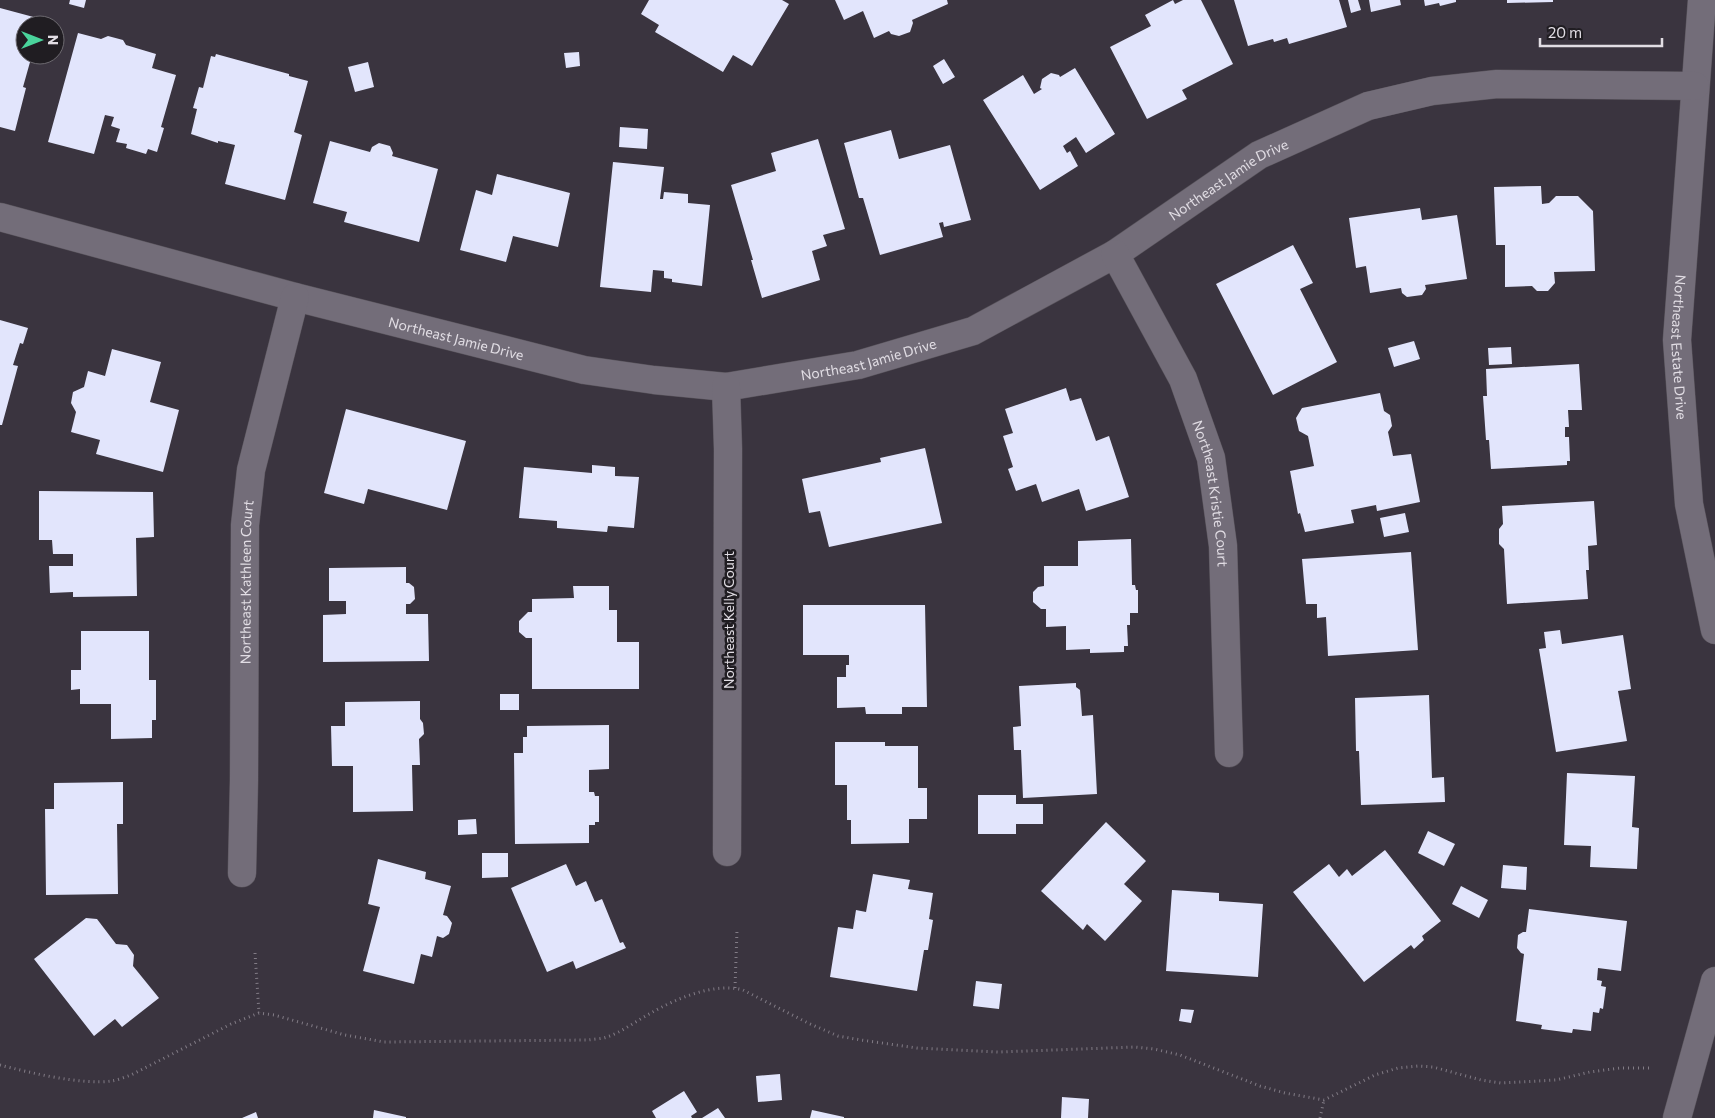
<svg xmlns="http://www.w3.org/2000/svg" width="1715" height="1118" viewBox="0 0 1715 1118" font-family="Commissioner,sans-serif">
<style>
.building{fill:#e2e5fc}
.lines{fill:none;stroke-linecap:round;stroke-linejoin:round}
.minor-casing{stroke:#57525a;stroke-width:29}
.path{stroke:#827c86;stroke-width:3;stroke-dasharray:1 4;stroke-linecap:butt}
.minor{stroke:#736d79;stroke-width:28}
.labels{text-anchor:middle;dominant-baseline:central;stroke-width:5;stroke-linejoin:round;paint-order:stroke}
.street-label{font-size:14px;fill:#e1dde4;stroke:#201d22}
</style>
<rect width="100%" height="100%" fill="#3a343f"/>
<path class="building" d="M70,0H86L84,8L69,4Z
M649,0H782L789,4L752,66L733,55L723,72L655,32L659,25L641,14Z
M835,0H947L948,4L912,20L913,23L910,32L899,36L891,34L889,31L874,38L863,11L844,20Z
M1173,0L1175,4L1183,0H1201L1233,64L1182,90L1187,99L1147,119L1110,47L1151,26L1145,15Z
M1234,0H1339L1347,27L1289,44L1287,38L1274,42L1273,39L1248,46Z
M1348,0H1358L1361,10L1351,13Z
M1369,0H1400L1401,5L1371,12Z
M1424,0H1456V2L1440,6L1439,3L1425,6Z
M1507,0H1553V2L1507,3Z
M0,8L41,19L40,25H25V55H32L23,87L26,88L15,131L0,127Z
M78,33L101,39L108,36L123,40L126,45L156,54L152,68L176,75L161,127L164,128L157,152L148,149L146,154L126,148L127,144L116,142L120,129L111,126L114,117L105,115L94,154L48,142Z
M579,52L580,66L566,68L564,53Z
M216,54L289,74V76L308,81L294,132L302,135L285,200L225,184L235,145L218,141V143L191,134L197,109L193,108L199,87L203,88L211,56L215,57Z
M944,59L955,77L943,84L933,66Z
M368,62L374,87L355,92L348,67Z
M1075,68L1115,134L1086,153L1076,137L1063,146L1067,153L1070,151L1078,166L1040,190L983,100L1023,75L1034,94L1042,89L1040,88L1042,79L1051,73L1059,75L1060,77Z
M620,127L648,129L647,149L619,147Z
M891,130L899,159L950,145L971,220L944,227L943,222L939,223L943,237L880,255L863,198H859L844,143Z
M818,139L845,229L823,235L827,246L812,251L820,280L762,298L751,260H753L731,185L776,171L771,153Z
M330,141L370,152L372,147L379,143L390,146L393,153L392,156L438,169L419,242L344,222L347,212L313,203Z
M613,162L664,167L660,199H663L664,192L688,194V203L710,205L702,286L672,282V279L664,278V271L653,270L651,292L600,287Z
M497,174L570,193L558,247L513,236L506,262L460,250L476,190L492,195Z
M1541,186L1542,204L1549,203L1556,196H1578L1593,211L1595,271L1554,272L1555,283L1548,291H1537L1532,286L1505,287V245H1496L1494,187Z
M1420,208L1422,220L1457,215L1467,279L1425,285L1426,289L1422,295L1407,297L1402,293L1401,288L1370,293L1366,266L1356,268L1349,218Z
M1293,245L1313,283L1300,289L1337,362L1273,395L1216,284Z
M0,320L28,328L23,344L20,343L13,365L18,366L2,425H0Z
M1414,341L1420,359L1394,367L1388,348Z
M1511,347L1512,364L1489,365L1488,348Z
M112,349L161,362L150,402L179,410L163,472L96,454L100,440L71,432L76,412L71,403L73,392L84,387L88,371L105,376Z
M1579,364L1582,410H1568L1569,427H1565V437H1569L1570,461H1567V465L1491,469L1489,440H1486L1483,396H1487L1486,369Z
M1066,388L1070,401L1081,398L1096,441L1109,436L1129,497L1086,511L1079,489L1042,502L1036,484L1016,491L1008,469L1013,467L1003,436L1013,433L1005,409Z
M1380,393L1384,411L1390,415L1392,426L1388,432L1393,456L1411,454L1420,502L1377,511L1376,505L1351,510L1354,523L1305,532L1300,513L1298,514L1290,471L1314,466L1308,436L1299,431L1296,418L1302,408Z
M346,409L466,441L447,510L368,489L364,504L324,493Z
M925,448L942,523L829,547L820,511L809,513L802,479L881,462L880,458Z
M592,465L615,467V476L639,477L634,528L608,526L607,532L557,528V521L519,518L524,467L592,473Z
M39,491L153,492L154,537L136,538L137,596L73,597V592L50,593L49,566H73V554H53L52,540H39Z
M1594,501L1597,545L1588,546L1589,570H1586L1588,599L1507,604L1504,549L1499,544V529L1503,524L1502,506Z
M1405,513L1409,532L1384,537L1380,518Z
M1131,539L1132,585H1135L1136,590H1138V613H1130V625H1127L1128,646H1124V652L1090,653V649L1066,650V626L1046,627V609H1041L1033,602V592L1038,587L1044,586V566H1078V541Z
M1411,552L1418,650L1328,656L1326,617L1317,618V604H1306L1302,559Z
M406,567V583H409L414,587L415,599L410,604H406V614H428L429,661L323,662V615L346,614V601H329V568Z
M573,586H609V610H617V642H639V689H532V638H526L519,632V621L528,612H532V599L574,598Z
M803,605H925L927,707H902V714H866L865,707L837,708V677H846V665H849V655H803Z
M1560,630L1562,644L1623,635L1631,689L1618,691L1627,741L1556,752L1539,649L1546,648L1544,632Z
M81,631H149V680H156V720H152V738L111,739V704H80V689L71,690V670H81Z
M1076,683V687L1080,690L1082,716L1093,715L1097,794L1023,798L1021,750H1014L1013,727L1021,726L1019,686Z
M500,694H519V710H500Z
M1429,695L1432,778L1444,777L1445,802L1361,805L1359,751H1356L1355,698Z
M420,701V719L423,723L424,734L419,739L420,765H412L413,811L353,812V766H332L331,726H345V702Z
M609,725V769L589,770V792H594L595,796H599V822H595V825H589V843L515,844L514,753H523V737H527V726Z
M835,742H885V746H918V788H927V819H909V843L851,844V820H847V785H835Z
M1567,773L1635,776L1632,827L1639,828L1637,869L1590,867L1591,846L1564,845Z
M123,782V824H117L118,894L46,895L45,809H54V783Z
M978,795H1016V804H1043V824H1016V834H978Z
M476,819L477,834L458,835V820Z
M1106,822L1146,861L1124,884L1142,901L1105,941L1087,924L1083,930L1041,891Z
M1428,831L1455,844L1444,866L1418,853Z
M1385,850L1441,921L1422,936L1424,940L1414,949L1411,945L1364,982L1293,892L1329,864L1339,877L1347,869L1352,876Z
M482,853H508V877L482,878Z
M378,859L426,872L425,879L451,886L443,915L447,916L452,923L449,934L443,938L437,936L432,957L421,954L414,984L363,971L380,907L368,904Z
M566,864L576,886L586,881L595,902L602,899L620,943L623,942L626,948L576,969L573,961L547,972L511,888Z
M1503,865L1527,867L1526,890L1501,888Z
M873,874L910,880L908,889L933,893L929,919L933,920L928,950H924L917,991L830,977L838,927L853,929L856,910L866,912Z
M1461,886L1488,900L1479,918L1452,904Z
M1172,890L1219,893V901L1263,904L1258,977L1166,971Z
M1529,909L1627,921L1621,971L1598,968L1597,980L1602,981L1601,986L1606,987L1603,1009L1600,1008L1599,1013L1593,1012L1591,1031L1573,1029L1572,1033L1541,1029L1542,1025L1516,1021L1524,954L1521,953L1517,948L1518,935L1523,932H1526Z
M86,918L97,919L116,944L127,945L134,955L133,966L159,998L122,1027L115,1019L94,1036L34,959Z
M976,981L1002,984L999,1009L973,1006Z
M1181,1009L1194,1010L1191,1023L1179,1021Z
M780,1074L782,1100L758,1102L756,1076Z
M684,1091L697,1112L691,1116L692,1118H656L652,1111Z
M1062,1097L1089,1099L1088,1118H1061Z
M718,1108L725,1118H702Z
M374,1110L406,1117V1118H373Z
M812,1110L844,1117V1118H810Z
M256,1112L258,1118H242Z"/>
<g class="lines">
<g class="minor-casing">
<g id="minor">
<path id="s1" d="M1702,0L1677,340L1689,504L1715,630"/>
<path id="s2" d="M0,217L295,297L584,370L654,380L726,387L858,365L973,331L1115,254L1259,155L1368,106L1432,91L1497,84L1695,86"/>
<path id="s3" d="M1115,254L1183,379L1211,458L1223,546L1229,753"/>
<path d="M726,387L728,449L727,852"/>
<path id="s4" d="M242,873L244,780L245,525L251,470L295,297"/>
<path d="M1677,1118L1715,981"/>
</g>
</g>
<path class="path" d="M255,953L259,1013
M735,988L737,930
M0,1065C31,1073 81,1085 112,1081C118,1080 125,1077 131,1075L231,1024L259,1013L274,1015L345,1035L384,1042L588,1040C594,1039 601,1039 607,1037C622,1032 636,1021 651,1013C675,999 715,982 743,990L808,1023L838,1036L861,1040L917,1048L999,1052L1135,1047L1154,1049L1180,1055L1260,1086L1285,1093L1324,1100L1375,1075L1398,1068L1418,1066L1433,1067L1481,1080L1501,1083L1556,1080L1590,1072L1620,1068H1650
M1320,1118L1324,1100"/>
<use href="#minor" class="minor"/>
</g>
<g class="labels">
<g class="street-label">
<text stroke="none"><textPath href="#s2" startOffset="1298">Northeast Jamie Drive</textPath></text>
<text stroke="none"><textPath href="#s2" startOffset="472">Northeast Jamie Drive</textPath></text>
<text stroke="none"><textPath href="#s1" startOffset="348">Northeast Estate Drive</textPath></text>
<text stroke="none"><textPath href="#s2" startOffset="892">Northeast Jamie Drive</textPath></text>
<text stroke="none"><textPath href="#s3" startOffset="261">Northeast Kristie Court</textPath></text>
<text stroke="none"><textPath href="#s4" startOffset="291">Northeast Kathleen Court</textPath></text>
<text transform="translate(728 620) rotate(-90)">Northeast Kelly Court</text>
</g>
</g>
<g transform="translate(40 40) rotate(90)"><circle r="24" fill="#201d22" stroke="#6d6a70"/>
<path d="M0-4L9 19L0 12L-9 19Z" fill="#4ad49c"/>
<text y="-8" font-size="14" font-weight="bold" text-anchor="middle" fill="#e1dde4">N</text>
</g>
<path d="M1540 38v8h122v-8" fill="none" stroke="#e1dde4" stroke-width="2.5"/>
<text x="1548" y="38" font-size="15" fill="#e1dde4" stroke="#201d22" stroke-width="4" paint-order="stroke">20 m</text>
</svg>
